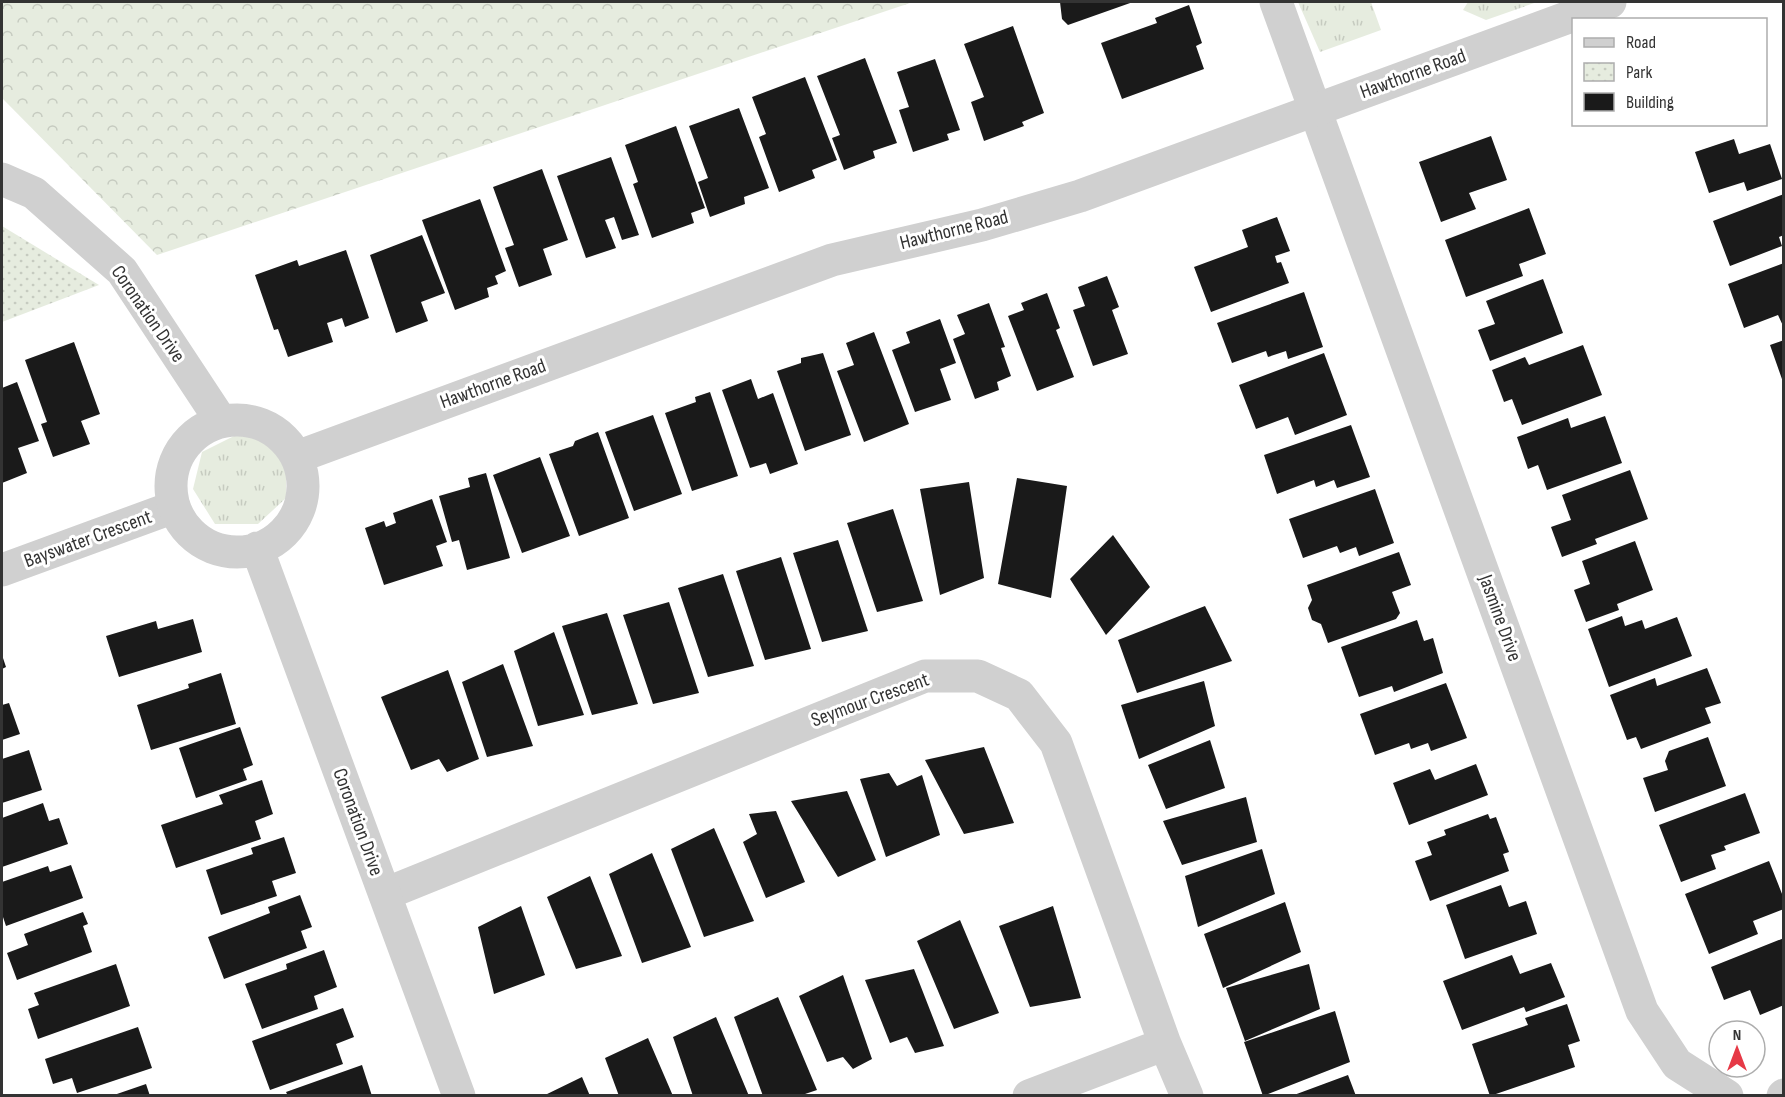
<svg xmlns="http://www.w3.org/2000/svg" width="1785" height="1097" viewBox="0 0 1785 1097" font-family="'Sofia Sans Condensed',sans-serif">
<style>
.grass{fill:url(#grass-tufts)}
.forest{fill:url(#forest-crowns)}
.park{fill:url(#park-dots)}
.building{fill:#1a1a1a}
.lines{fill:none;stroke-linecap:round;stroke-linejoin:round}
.minor{stroke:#d0d0d0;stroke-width:33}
.tertiary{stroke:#d0d0d0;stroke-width:33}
.labels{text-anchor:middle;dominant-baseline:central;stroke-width:6;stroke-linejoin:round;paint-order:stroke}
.street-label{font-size:20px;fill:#333;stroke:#fff}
</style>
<defs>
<pattern id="grass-tufts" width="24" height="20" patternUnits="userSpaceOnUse" patternTransform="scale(1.5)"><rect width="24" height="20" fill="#e6ecdf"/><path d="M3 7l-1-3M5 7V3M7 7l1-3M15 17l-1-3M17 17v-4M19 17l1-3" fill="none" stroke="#c6cbc0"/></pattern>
<pattern id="forest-crowns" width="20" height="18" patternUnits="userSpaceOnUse" patternTransform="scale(1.5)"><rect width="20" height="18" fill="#e6ecdf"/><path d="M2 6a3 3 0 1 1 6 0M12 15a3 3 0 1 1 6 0" fill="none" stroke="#c6cbc0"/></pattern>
<pattern id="park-dots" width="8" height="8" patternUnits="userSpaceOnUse" patternTransform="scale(1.5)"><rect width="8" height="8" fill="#e6ecdf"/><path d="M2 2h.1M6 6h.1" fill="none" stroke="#c6cbc0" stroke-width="1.8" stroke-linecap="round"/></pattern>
</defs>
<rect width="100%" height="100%" fill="#fff"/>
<path class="grass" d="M1298,2H1371L1381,30L1320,52Z
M1468,2H1537L1486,20L1463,10Z
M238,434L263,439L286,463V498L258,524H215L193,489L202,452Z"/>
<path class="forest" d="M2,2H913L157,255L2,98Z"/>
<path class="park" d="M2,226L99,285L2,322Z"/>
<path class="building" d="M1060,2H1133L1068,25L1062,19Z
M1189,5L1202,43L1196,46L1204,69L1122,99L1101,43L1157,23L1155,18Z
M1013,26L1044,113L1022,122L1024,126L984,141L971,102L984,97L964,44Z
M865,58L897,143L873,151L875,158L844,170L832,138L840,135L817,76Z
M935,59L960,130L947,134L949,140L913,152L899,110L909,107L897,72Z
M805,77L837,160L812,170L815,178L779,192L759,137L766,134L752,97Z
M739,108L769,188L744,197L745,204L710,217L698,182L708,178L689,126Z
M676,126L705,208L691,213L694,223L652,238L633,184L638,182L625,145Z
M1491,136L1507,180L1469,193L1476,209L1441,222L1419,162Z
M1734,139L1739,154L1770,144L1782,179L1747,191L1744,182L1709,193L1695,152Z
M611,157L639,235L622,240L614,217L605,220L616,248L586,258L557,176Z
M542,169L568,240L543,249L552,275L519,287L505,248L514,245L493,187Z
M1784,194V235L1779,237L1782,246L1730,266L1713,221Z
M480,199L506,271L495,276L498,284L487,288L489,297L455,310L422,220Z
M1529,208L1546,254L1519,264L1523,276L1466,297L1445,240Z
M1277,217L1290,251L1275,256L1277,263L1281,262L1289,283L1211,312L1194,267L1248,247L1242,230Z
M422,235L445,293L421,302L428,321L396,333L370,255Z
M346,250L369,318L345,327L342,318L327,323L333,342L288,357L278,329L274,330L255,275L297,260L299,266Z
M1784,263V328L1778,315L1744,328L1728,284Z
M1107,276L1119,307L1112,310L1128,354L1093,366L1073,310L1085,306L1078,287Z
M1543,279L1563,333L1490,361L1478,330L1495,324L1486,301Z
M1304,292L1323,347L1288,359L1286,351L1268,357L1266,351L1232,363L1217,323Z
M1047,293L1060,328L1056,330L1074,377L1037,391L1008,316L1024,310L1021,303Z
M989,303L1005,347L1001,348L1011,376L997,382L999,390L975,399L953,339L965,334L957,315Z
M940,319L956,363L940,369L951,400L915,412L892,350L910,343L906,332Z
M874,332L909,424L864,442L837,371L854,365L846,343Z
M1784,340V382H1783L1770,345Z
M74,342L100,414L81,421L90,444L53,457L41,424L47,422L25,360Z
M1583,345L1602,395L1522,425L1512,399L1504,402L1492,370L1525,357L1529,365Z
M823,353L851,435L805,451L777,371L801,363V358Z
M1324,353L1347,415L1295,435L1288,417L1256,429L1239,385Z
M751,379L758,399L773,393L798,464L770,474L766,463L750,468L722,390Z
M17,382L39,441L18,448L27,473L2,483V388Z
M710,392L738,476L692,491L665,413L696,402L695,397Z
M653,415L682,494L634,511L605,432Z
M1605,416L1622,463L1547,490L1538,465L1528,469L1517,437L1568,418L1571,428Z
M1351,425L1370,477L1337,488L1334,480L1316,487L1314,480L1277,494L1264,455Z
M598,432L629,518L579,536L549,454L573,446L575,441Z
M540,457L570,536L522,553L493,475Z
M1630,470L1648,519L1595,539L1597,544L1562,557L1551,527L1571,520L1562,495Z
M486,473L510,558L467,570L459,540L452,542L439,496L470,487L468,478Z
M1017,478L1067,486L1051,598L998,584Z
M969,482L984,578L940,595L920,489Z
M1375,489L1394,543L1359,556L1356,547L1340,553L1337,546L1303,558L1289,519Z
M432,499L447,542L436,546L443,566L384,585L365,528L384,521L386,527L396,523L393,513Z
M893,509L923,601L877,612L847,523Z
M1113,535L1150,587L1106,635L1070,579Z
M838,540L868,631L822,642L793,553Z
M1635,541L1653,590L1617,604L1619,610L1586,622L1574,590L1590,584L1582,561Z
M1399,552L1411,585L1392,592L1400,613L1396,619L1328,643L1321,624L1312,620L1308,608L1312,600L1307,585Z
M781,557L811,649L765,660L736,571Z
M723,574L754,666L708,677L678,588Z
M669,602L699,693L653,704L623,615Z
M1205,606L1232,661L1137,693L1118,640Z
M607,613L638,704L592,715L562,626Z
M1622,616L1625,626L1642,620L1645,629L1677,617L1692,656L1609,687L1588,629Z
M193,619L202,652L119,677L106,636L156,621L158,629Z
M1417,620L1424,641L1433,638L1443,673L1394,692L1392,686L1359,697L1341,647Z
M554,632L584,715L538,726L514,651Z
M2,655L6,667L2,669Z
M503,664L533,746L487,757L462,682Z
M1707,668L1721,703L1705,708L1711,723L1641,749L1636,737L1627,740L1610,695L1655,678L1657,686Z
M448,670L479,759L447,772L439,759L411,770L381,697Z
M221,673L236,724L151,750L137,705L189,688L188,684Z
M1204,681L1215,726L1139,759L1121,705Z
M1446,683L1467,738L1431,751L1428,743L1411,749L1409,743L1375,755L1360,714Z
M9,703L20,734L2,740V705Z
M240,727L253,765L243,769L247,780L196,798L179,748Z
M1708,737L1726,786L1655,812L1643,778L1668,770L1665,761L1669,751Z
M1210,740L1225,788L1166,809L1148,765Z
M984,747L1014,823L964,834L925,760Z
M29,750L42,790L2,803V759Z
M1476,764L1488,795L1409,825L1393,783L1430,769L1435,780Z
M889,773L897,786L922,775L940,835L886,857L860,779Z
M262,780L273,814L255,821L261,839L176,868L161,825L223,804L219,795Z
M847,791L876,860L838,877L791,801Z
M1745,793L1760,833L1724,846L1726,850L1711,855L1716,869L1681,882L1659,825Z
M1246,797L1257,842L1182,865L1163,821Z
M43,803L49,821L59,818L68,844L2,867V818Z
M776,811L805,882L766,898L743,842L757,834L749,814Z
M1488,814L1490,819L1496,817L1509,852L1503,854L1509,871L1430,901L1415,861L1432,855L1427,842L1446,835L1444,830Z
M714,828L754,921L704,937L671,849Z
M284,837L296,873L272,881L277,896L221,915L206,870L253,854L251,848Z
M1262,849L1275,894L1198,927L1185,876Z
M652,853L691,947L642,963L609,874Z
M1769,861L1784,899V909L1753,921L1758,934L1709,954L1685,894Z
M71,865L83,898L6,926L2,914V882L48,866L50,872Z
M590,876L622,956L576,969L547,897Z
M1501,885L1509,907L1526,901L1537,934L1465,959L1446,905Z
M300,895L312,927L301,931L307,948L224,979L208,937L270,913L268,907Z
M1285,902L1301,952L1223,988L1204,934Z
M521,906L545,975L494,994L478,927Z
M1053,906L1081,998L1030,1007L999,926Z
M83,912L88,924L83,926L92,952L17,980L7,953L28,945L24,934Z
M960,920L999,1013L954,1029L917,941Z
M1784,938V1005L1760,1015L1750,990L1724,1000L1711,967Z
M324,950L337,987L314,996L318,1009L262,1029L245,984L287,969L286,964Z
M1512,955L1520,974L1551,963L1565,997L1526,1012L1524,1007L1462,1030L1443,981Z
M116,964L130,1006L38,1039L28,1009L39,1005L34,993Z
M1309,964L1320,1009L1245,1041L1226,988Z
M914,969L944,1046L915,1053L907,1037L890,1043L865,980Z
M843,975L872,1059L853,1069L843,1057L827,1062L799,996Z
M778,997L817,1090L799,1096H763L734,1017Z
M1567,1004L1580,1041L1568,1045L1575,1067L1490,1096L1472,1044L1528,1025L1525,1018Z
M343,1008L354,1037L336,1044L343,1064L270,1090L252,1041Z
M1335,1011L1350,1062L1263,1096L1244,1042Z
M716,1017L749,1096H693L673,1037Z
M138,1027L152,1068L77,1093L72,1078L53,1084L45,1059Z
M648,1038L673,1096H619L605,1058Z
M362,1065L372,1096H288L286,1092Z
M1348,1075L1356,1096H1294V1095Z
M582,1077L590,1096H543Z
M146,1084L150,1096H114V1095Z"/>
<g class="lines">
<path class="minor" d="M1276,2L1642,1011L1677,1064L1727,1096
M2,570L174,507
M385,894L925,676H978L1019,695L1056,743L1165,1044L1187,1096
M1029,1096L1165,1044
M1783,1096L1784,1095"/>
<path class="tertiary" d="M2,179L34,193L122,271L221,421
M171 486a66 66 0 1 1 132 0a66 66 0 1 1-132 0Z
M297,457L832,260L982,225L1080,196L1610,2
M257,548L459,1096"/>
</g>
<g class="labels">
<g class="street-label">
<text transform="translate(1413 74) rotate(-20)">Hawthorne Road</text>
<text transform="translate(954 230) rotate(-14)">Hawthorne Road</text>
<text transform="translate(148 314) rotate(55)">Coronation Drive</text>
<text transform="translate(493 384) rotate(-20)">Hawthorne Road</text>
<text transform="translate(88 539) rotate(-20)">Bayswater Crescent</text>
<text transform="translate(1500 618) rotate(70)">Jasmine Drive</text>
<text transform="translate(870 700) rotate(-20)">Seymour Crescent</text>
<text transform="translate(358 822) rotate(70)">Coronation Drive</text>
</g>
</g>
<rect width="1785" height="1097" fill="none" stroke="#333333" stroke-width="6"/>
<rect x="1572" y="18" width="195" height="108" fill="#ffffff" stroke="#adadad" stroke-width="1.5"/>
<rect x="1584" y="38" width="30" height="9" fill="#d0d0d0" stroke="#adadad" stroke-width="1.5"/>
<text x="1626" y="48" font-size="18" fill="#333333">Road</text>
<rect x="1584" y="63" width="30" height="18" fill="url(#park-dots)" stroke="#adadad" stroke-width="1.5"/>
<text x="1626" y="78" font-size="18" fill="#333333">Park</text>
<rect x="1584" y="93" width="30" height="18" fill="#1a1a1a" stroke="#adadad" stroke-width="1.5"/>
<text x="1626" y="108" font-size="18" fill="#333333">Building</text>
<g transform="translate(1737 1049)"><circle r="28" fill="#ffffff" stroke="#adadad" stroke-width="1.5"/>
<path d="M0-4.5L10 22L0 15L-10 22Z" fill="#e63946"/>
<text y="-9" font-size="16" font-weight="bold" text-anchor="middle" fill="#333333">N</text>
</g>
</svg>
